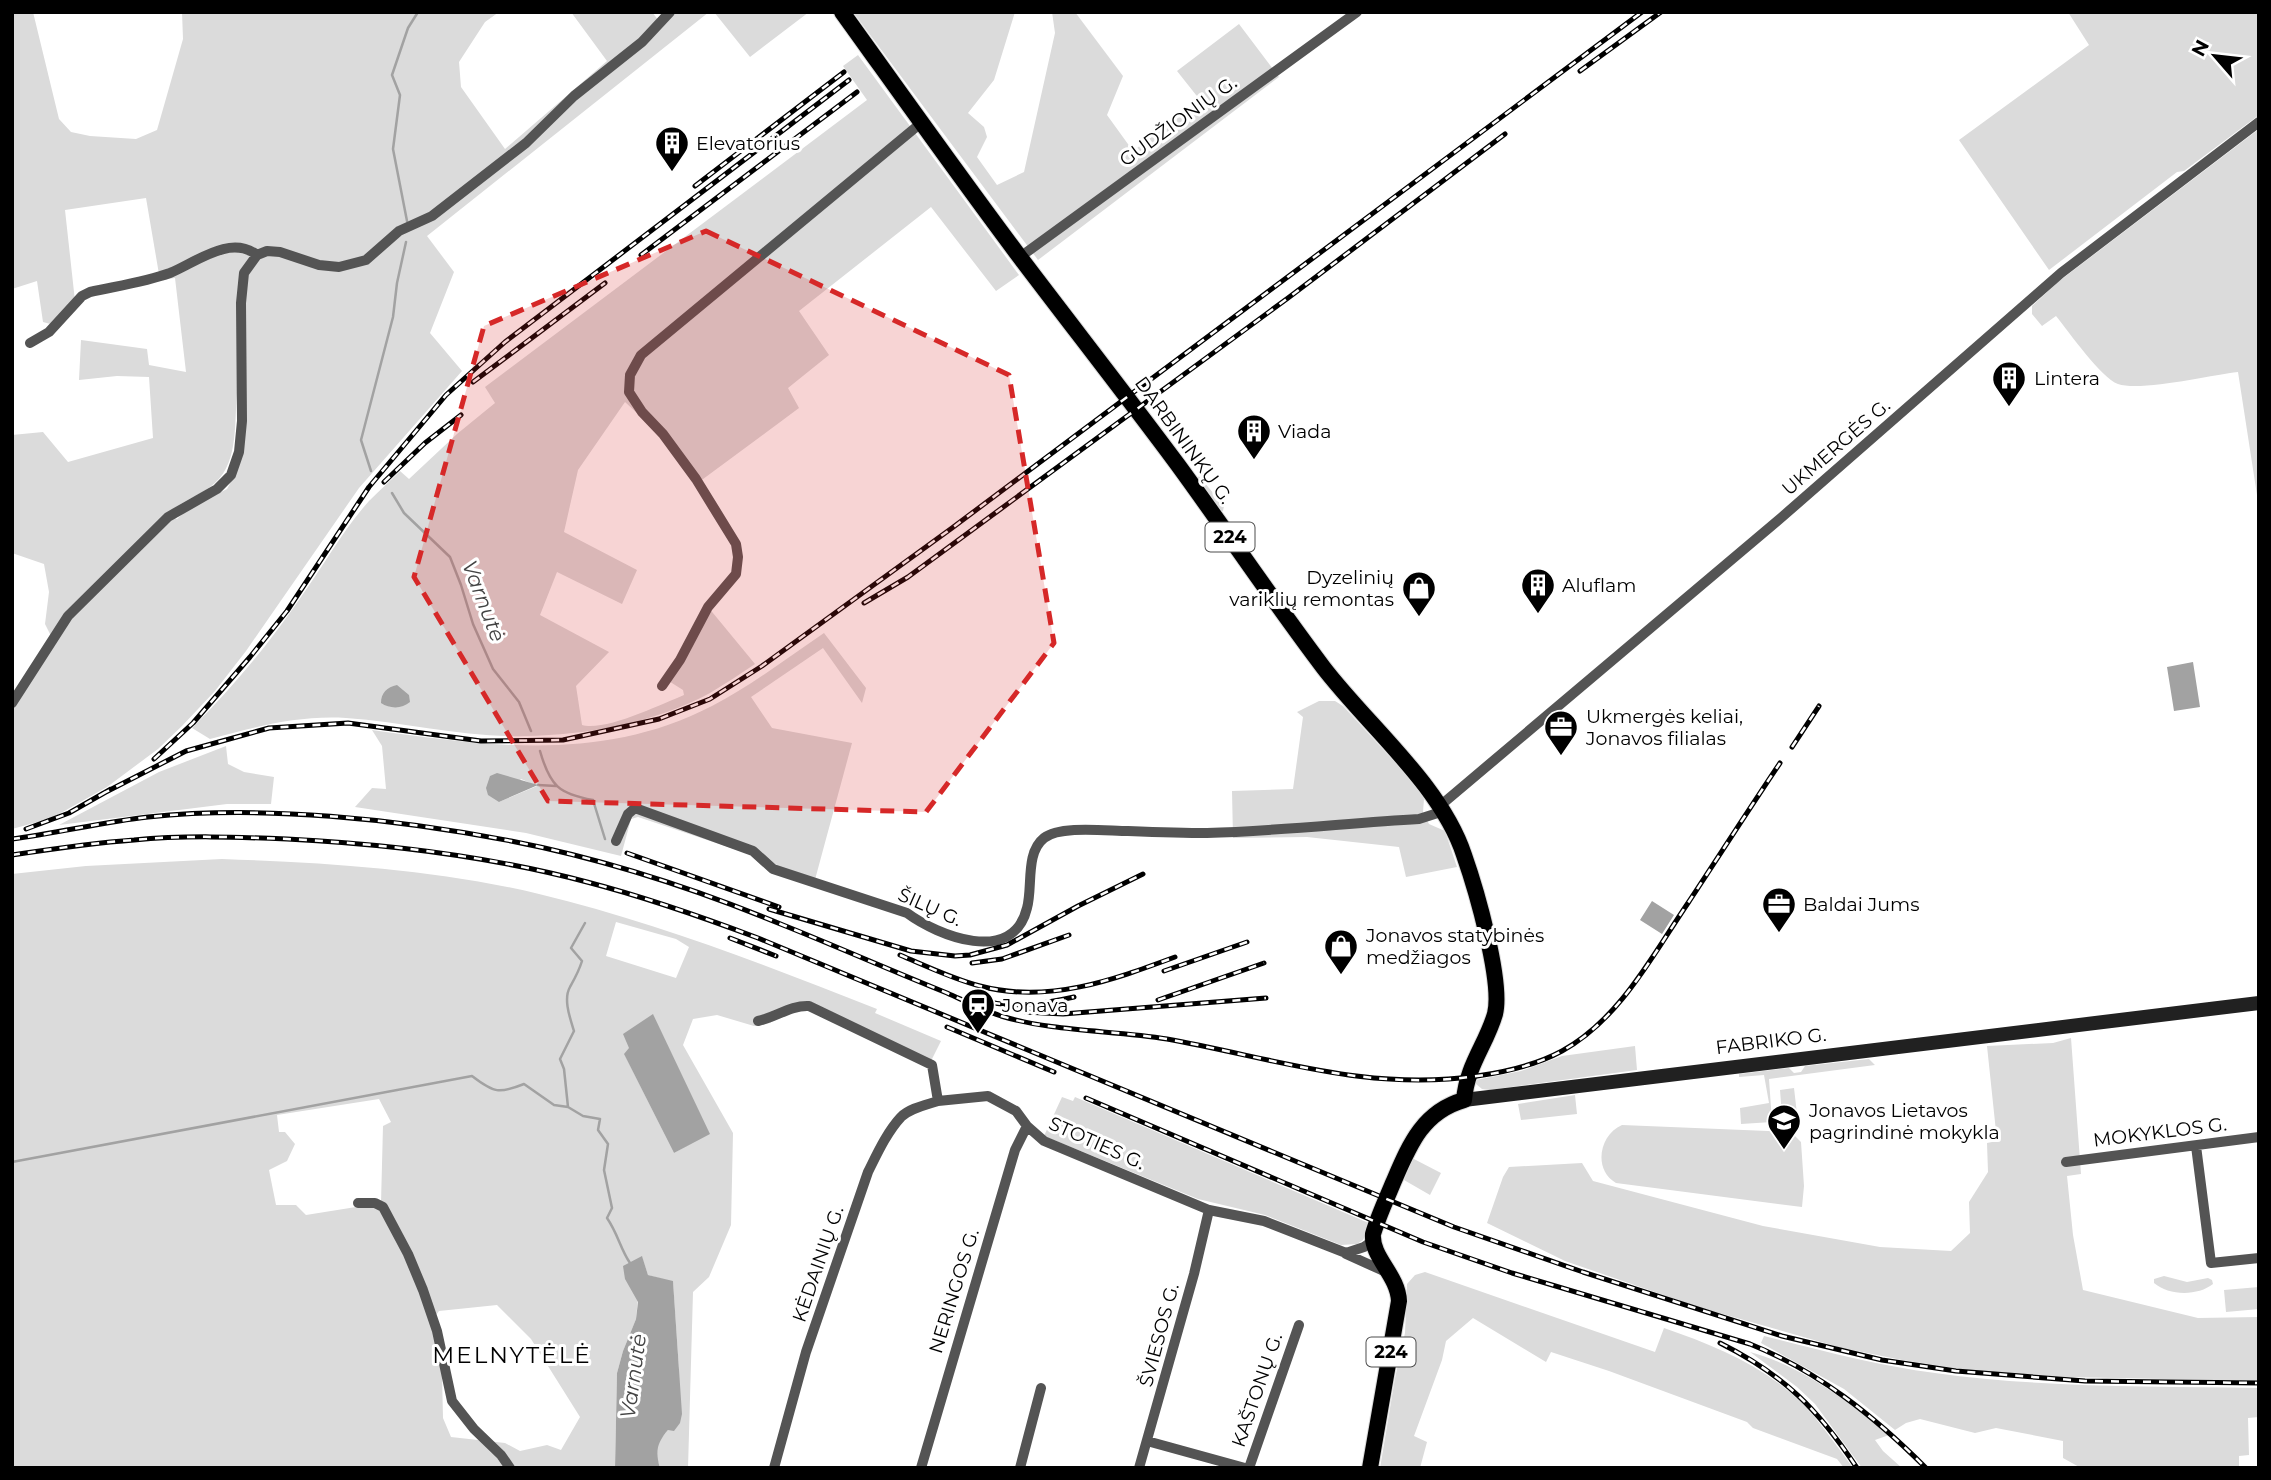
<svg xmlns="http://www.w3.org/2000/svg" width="2271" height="1480" viewBox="0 0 2271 1480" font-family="Montserrat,sans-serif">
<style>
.green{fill:#dbdbdb;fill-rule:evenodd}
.water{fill:#a2a2a2}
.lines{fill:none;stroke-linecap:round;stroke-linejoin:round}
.stream{stroke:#a2a2a2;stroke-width:2.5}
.primary-casing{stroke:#dbdbdb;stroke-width:18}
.street{stroke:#545454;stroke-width:10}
.secondary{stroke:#212121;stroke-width:14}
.primary{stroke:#000;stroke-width:16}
.rail-casing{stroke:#000;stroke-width:5}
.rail{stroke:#fff;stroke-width:2.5;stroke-dasharray:8;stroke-linecap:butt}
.marked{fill:#d62828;fill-opacity:0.2;stroke:#d62828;stroke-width:5;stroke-dasharray:14 9;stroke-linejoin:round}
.labels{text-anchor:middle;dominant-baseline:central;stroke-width:6;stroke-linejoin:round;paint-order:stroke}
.shield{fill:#fff;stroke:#4c4c4c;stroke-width:2}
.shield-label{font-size:18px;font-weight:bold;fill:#000}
.street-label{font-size:19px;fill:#000;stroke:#fff}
.poi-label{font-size:19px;fill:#000;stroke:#fff;text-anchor:start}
.water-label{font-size:21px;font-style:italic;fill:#434343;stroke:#fff}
.quarter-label{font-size:23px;letter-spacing:2px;fill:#000;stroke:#fff}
</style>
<rect width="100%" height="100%" fill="#fff"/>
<path class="green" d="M12,12H33L59,119L71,132L90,136L136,139L157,130L183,39L182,12H499L485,22L459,62L461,87L505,149L607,61L571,12H652L659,21L666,12H709L427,236L454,272L430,333L462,371L359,488L246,651L215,691L182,726L158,749L107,787L52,818L12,829V711L55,644L45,624L49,592L44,564L12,553V435L43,432L68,462L153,438L149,377L117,376L79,380L81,340L147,349L149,365L186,372L175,278L160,280L146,198L65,210L75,301L54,325L43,322L37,281L12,289ZM244,392L238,469L227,489L189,508L177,519L167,514C180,502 196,497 210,487C239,467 234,426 237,394Z
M714,12H809L750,57Z
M853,12H1015L994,80L968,113L984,127L987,137L977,157L997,185L1024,172L1055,33L1052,12H1075L1123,76L1107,115L1133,151L1200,100L1177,71L1239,24L1279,77L1038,260Z
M2068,12H2259V115L2184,171L2177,172L2049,270L1959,140L2089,45Z
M858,55L1019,275L996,291L931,207L799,311L829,355L788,388L799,408L699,482L651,426L625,402L578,470L564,532L637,570L622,604L557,572L540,615L609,652L576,686L582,725C604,732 662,704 684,695L683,690L664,678L708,607L755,664C740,674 725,684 710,693C654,723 588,735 525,736C465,738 406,722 346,718C299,715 254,727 210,739L192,728C232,688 269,644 301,597C324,565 343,530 369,501C379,491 390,481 400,471L409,479L457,434L495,403L485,387L867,100L843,66Z
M2259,129V508L2238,372C2211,375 2140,392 2118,384C2101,378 2069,332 2056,316L2042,326L2032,314V306L2058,282Z
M1199,476L1224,506L1223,511H1220L1196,481Z
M824,633L866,688L862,703L823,648L751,697L772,728L852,743L813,887L768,871L749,854L638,817L631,819L621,856L526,833L355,807L372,788L386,789L382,746L372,730C488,746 602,763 712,706C751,686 787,658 824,633ZM521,779L537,786L499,802Z
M1319,701H1335L1343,706L1414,783L1424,799L1423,812L1429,824L1445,831L1457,867L1406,877L1399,847L1307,837L1233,838L1232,791L1293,789L1303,717L1297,712Z
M226,746L228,764L244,772L274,777L271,804H227L59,825L159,772Z
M222,859C328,863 435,869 539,894C655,922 766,965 877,1009L875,1013L941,1041L929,1065L812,1011L792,1010L770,1023L754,1026L717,1015L693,1019L683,1045L733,1133L731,1225L709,1277L693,1292L688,1468H660L656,1455L658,1442L668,1430L679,1370L673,1282L648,1275L642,1257L636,1319L623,1351L617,1373L615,1468H12V874L86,866ZM616,922L676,939L689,947L676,978L606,956ZM653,1015L709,1133L674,1153L625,1055ZM379,1099L391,1122L383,1126L381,1203L306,1215L296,1205H276L269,1170L287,1161L295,1144L285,1132H279L277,1115ZM497,1305L531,1339L580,1417L561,1450L547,1445L520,1451L505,1443L451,1437L443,1418L442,1375L431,1322L439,1311Z
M2071,1038L2081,1174L2067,1176L2073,1235L2083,1290L2198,1318L2259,1317V1381L2067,1377L1967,1370L1902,1360L1842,1348L1698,1307L1565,1261L1487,1223L1503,1177L1509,1167L1582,1163L1593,1181L1763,1226L1880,1247L1951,1251L1970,1233L1969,1202L1988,1172L1987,1143L1997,1141L1987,1046L2053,1043Z
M1635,1046L1637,1070L1489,1090L1482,1089L1476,1084V1080L1521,1071L1562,1056Z
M1869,1059L1875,1065L1769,1079L1772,1122L1741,1124L1740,1108L1769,1103L1764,1075L1739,1077V1074L1789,1068L1794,1073L1801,1072L1805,1066Z
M1794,1088L1797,1114L1782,1116L1780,1090Z
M1575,1095L1577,1114L1521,1120L1518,1104Z
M1062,1097L1073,1101L1075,1097L1371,1224L1363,1240L1357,1244L1341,1245L1265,1215L1198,1199L1044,1136Z
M1622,1125L1791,1132L1801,1142L1804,1186L1802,1207L1616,1183C1593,1170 1599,1135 1622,1125Z
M1412,1158L1441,1173L1430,1195L1404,1180Z
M1425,1272L1655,1352L1664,1328C1719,1347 1774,1370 1813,1415C1827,1432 1840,1450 1853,1468H1844L1837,1459L1753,1428L1747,1422L1609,1371L1551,1352L1546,1362L1473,1318L1446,1341L1442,1360L1414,1436L1427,1442L1420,1468H1380L1395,1378L1405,1333L1407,1284L1415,1275Z
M2164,1276L2187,1282L2208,1278L2212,1280L2213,1284C2198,1296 2169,1296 2154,1283V1279Z
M2259,1287V1309L2226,1312L2224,1290Z
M1764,1336C1820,1350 1878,1366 1935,1373C2042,1388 2151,1386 2259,1388V1417L2248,1418L2249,1455L2239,1456V1468H2081L2063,1458V1441L1996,1428L1975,1433L1920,1419L1906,1423L1895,1430L1844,1389L1761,1343Z
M1750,1352C1802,1366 1848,1401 1889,1435L1875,1440L1883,1451L1902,1468H1862L1815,1404L1797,1387Z"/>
<path class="water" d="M2193,662L2200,707L2174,711L2167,667Z
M397,685L409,695L410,702C402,709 390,709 381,703C381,693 387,687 397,685Z
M497,773L538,785L499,802L488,795L486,788L490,776Z
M1652,901L1674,915L1662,934L1640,920Z
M653,1014L710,1134L674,1153L624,1054L629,1048L623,1034Z
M642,1256L648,1275L673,1281L682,1414L680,1423L674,1431L668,1430C657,1443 655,1451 660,1468H615L617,1373L623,1351L636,1319L638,1302L625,1279L623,1266Z"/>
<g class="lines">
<path class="stream" d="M407,221L393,149L400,95L392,75L408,28L418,12
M371,471L361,440L393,317L397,283L406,242
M392,493L404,513L450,557L461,585L473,624L493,669L519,702L531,731
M540,751C550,786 559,794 593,800L605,839
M538,785L556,786
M585,923L571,948L582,961C579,971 575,978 570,987C563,999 570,1018 574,1031L560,1059L564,1069L568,1107L583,1116L600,1119L598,1130L608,1144L604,1170L612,1208L607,1218C618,1234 620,1248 630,1263
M12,1162L472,1076C494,1093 499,1094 524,1084L554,1105L568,1107"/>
<g class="primary-casing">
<path id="primary" d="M842,12C901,94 959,176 1019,256C1072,326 1126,395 1178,465C1227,532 1273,601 1323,667C1368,726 1441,785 1464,855C1476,889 1503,982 1495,1014C1486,1045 1467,1065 1464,1100C1422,1112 1409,1146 1393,1183C1386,1200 1378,1217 1373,1234C1371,1257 1398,1275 1399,1301L1370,1468"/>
</g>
<path class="street" d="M1020,257L1357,12
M30,343L49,332L82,296L90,292C117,286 145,282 170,273C195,263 230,234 257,255L267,251L280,252L319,265L339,267L366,260L399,231L432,216L526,143L574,96L642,42L670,12
M662,686L680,660L708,607L736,574L738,557L736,544L696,479L663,434L642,412L629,392L630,375L641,355L921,123
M12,703L68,616L168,517L217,489L231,475L239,452L242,421L241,303L244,273L257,255
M1441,805L1782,517L2061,273L2259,122
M616,841L628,814L635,808L753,851L773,869L907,913C938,936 1013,966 1027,908C1033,887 1025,853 1044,838C1060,825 1108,831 1128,831C1154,832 1181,833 1207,833C1278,831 1349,823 1419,819L1444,811
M758,1021C776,1017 791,1005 809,1006L932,1065L938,1101L988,1096L1016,1111L1027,1126L1044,1141L1209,1210L1264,1221L1346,1253L1364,1247L1373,1241
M2196,1146L2211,1263L2259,1258
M2066,1162L2259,1137
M358,1203H375L383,1207L408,1254L423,1290L437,1331L452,1401L474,1429L501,1455L510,1468
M1346,1254L1386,1272
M1147,1441L1245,1468
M774,1468L806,1352L868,1172C877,1154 887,1132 901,1117C910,1108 926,1105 938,1101
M921,1468L1015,1150L1027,1126
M1020,1468L1041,1388
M1139,1468L1194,1274L1209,1210
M1249,1468L1299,1325"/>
<path class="secondary" d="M1464,1100L2259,1003"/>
<use href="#primary" class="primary"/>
<g class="rail-casing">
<path id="rail" d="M1580,71L1661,12
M695,186L844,72
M641,255L857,92
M473,382L605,283
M384,482L425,443L461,415
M864,603L908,577L1288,298L1505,134
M1792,747L1819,706
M154,759L193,723L250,657L287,611L369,487L446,395L505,342L849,80
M102,794L186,751L269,728L348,723L481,741L563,740L659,719L710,699L762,666L952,528L1642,12
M26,829L69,813L111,789
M12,839C58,833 103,822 148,817C264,805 397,819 511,841C604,859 696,889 783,925C838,947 892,971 947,993C965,1001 983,1010 1001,1016C1054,1032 1112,1030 1167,1039C1273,1058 1368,1092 1477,1076C1506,1072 1536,1065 1562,1051C1620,1019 1652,956 1688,903C1719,856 1749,809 1780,763
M627,853L779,907
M12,855C52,849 93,843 134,840C185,835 236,837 287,839C388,844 489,856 587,882C645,897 702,917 758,938L1454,1227L1583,1272L1782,1336L1882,1360L1956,1371L2085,1381L2259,1383
M769,909L911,951L955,956L970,955L1007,945L1078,906L1143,874
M730,938L776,956
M900,955C926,966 953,979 980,986C1048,1004 1113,980 1175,957
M972,963L1002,959L1069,935
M1164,971L1247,942
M977,998C1007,1010 1043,1004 1074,997
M1158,1000L1264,963
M1025,1012L1063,1014L1266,998
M947,1027L1054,1072
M1086,1098L1423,1242L1512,1273L1750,1344C1819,1372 1873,1415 1926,1468
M1720,1343C1784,1375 1818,1409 1857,1468"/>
</g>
<use href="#rail" class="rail"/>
</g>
<path class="marked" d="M706,231L1009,375L1054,643L926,812L548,801L414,577L484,326Z"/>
<defs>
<g id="building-pin" transform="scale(1.75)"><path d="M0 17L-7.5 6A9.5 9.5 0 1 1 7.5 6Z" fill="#000" stroke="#fff"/><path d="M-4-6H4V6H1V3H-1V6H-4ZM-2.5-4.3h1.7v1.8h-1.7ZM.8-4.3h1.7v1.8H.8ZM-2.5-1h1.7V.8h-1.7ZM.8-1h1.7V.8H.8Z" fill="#fff"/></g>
<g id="shop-pin" transform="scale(1.75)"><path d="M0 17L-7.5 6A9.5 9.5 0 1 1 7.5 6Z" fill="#000" stroke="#fff"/><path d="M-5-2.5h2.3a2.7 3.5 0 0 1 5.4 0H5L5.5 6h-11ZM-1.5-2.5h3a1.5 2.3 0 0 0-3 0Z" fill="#fff"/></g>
<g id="office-pin" transform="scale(1.75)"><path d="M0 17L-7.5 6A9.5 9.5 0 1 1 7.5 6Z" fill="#000" stroke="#fff"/><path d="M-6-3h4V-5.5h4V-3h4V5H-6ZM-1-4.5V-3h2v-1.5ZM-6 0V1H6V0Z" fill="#fff"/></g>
<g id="station-pin" transform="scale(1.75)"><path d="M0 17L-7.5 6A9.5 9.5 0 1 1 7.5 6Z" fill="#000" stroke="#fff"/><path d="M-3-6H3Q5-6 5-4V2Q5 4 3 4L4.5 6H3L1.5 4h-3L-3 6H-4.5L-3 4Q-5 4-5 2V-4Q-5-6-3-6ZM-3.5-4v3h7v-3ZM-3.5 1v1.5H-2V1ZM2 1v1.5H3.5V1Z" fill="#fff"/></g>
<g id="school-pin" transform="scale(1.75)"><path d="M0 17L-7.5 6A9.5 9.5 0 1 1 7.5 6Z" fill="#000" stroke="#fff"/><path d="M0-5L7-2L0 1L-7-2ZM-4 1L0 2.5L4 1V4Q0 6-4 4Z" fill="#fff"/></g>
</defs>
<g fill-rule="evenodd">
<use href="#building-pin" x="672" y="143"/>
<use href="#building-pin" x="2009" y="378"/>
<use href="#building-pin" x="1254" y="431"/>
<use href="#building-pin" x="1538" y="585"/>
<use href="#shop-pin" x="1419" y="588"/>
<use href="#office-pin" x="1561" y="727"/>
<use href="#office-pin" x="1779" y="904"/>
<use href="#shop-pin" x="1341" y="946"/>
<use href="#station-pin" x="978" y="1005"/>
<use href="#school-pin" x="1784" y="1121"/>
</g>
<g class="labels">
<g class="shield">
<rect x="1205.5" y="522.5" width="49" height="29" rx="5"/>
<rect x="1366.5" y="1337.5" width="49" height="29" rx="5"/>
</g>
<g class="shield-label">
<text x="1230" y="537">224</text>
<text x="1391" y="1352">224</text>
</g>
<g class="street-label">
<text transform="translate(1178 121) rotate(-36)">GUDŽIONIŲ G.</text>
<text transform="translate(1184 440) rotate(54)">DARBININKŲ G.</text>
<text transform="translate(1836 447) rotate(-41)">UKMERGĖS G.</text>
<text transform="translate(930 907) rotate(24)">ŠILŲ G.</text>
<text transform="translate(1771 1041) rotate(-7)">FABRIKO G.</text>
<text transform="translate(2160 1132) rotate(-7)">MOKYKLOS G.</text>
<text transform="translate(1097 1143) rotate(24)">STOTIES G.</text>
<text transform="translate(818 1264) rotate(-71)">KĖDAINIŲ G.</text>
<text transform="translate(954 1291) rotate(-73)">NERINGOS G.</text>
<text transform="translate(1159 1335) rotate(-75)">ŠVIESOS G.</text>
<text transform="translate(1257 1390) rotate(-71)">KAŠTONŲ G.</text>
</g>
<g class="poi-label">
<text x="696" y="143">Elevatorius</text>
<text x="2034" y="378">Lintera</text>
<text x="1278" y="431">Viada</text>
<text x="1394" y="577" text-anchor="end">Dyzelinių<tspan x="1394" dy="22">variklių remontas</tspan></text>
<text x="1562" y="585">Aluflam</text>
<text x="1586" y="716">Ukmergės keliai,<tspan x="1586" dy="22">Jonavos filialas</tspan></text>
<text x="1803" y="904">Baldai Jums</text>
<text x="1366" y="935">Jonavos statybinės<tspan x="1366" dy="22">medžiagos</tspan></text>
<text x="1002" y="1005">Jonava</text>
<text x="1809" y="1110">Jonavos Lietavos<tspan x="1809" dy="22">pagrindinė mokykla</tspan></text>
</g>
<g class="water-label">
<text transform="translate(484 601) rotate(69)">Varnutė</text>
<text transform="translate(633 1376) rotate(-82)">Varnutė</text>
</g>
<g class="quarter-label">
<text x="512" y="1355">MELNYTĖLĖ</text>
</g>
</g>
<rect width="2271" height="1480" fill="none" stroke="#000000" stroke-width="28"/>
<g transform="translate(2215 56) rotate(298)" stroke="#ffffff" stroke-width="5" paint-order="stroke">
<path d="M0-5L12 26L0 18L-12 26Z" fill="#000000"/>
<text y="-10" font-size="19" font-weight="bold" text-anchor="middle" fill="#000000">N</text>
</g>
</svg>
